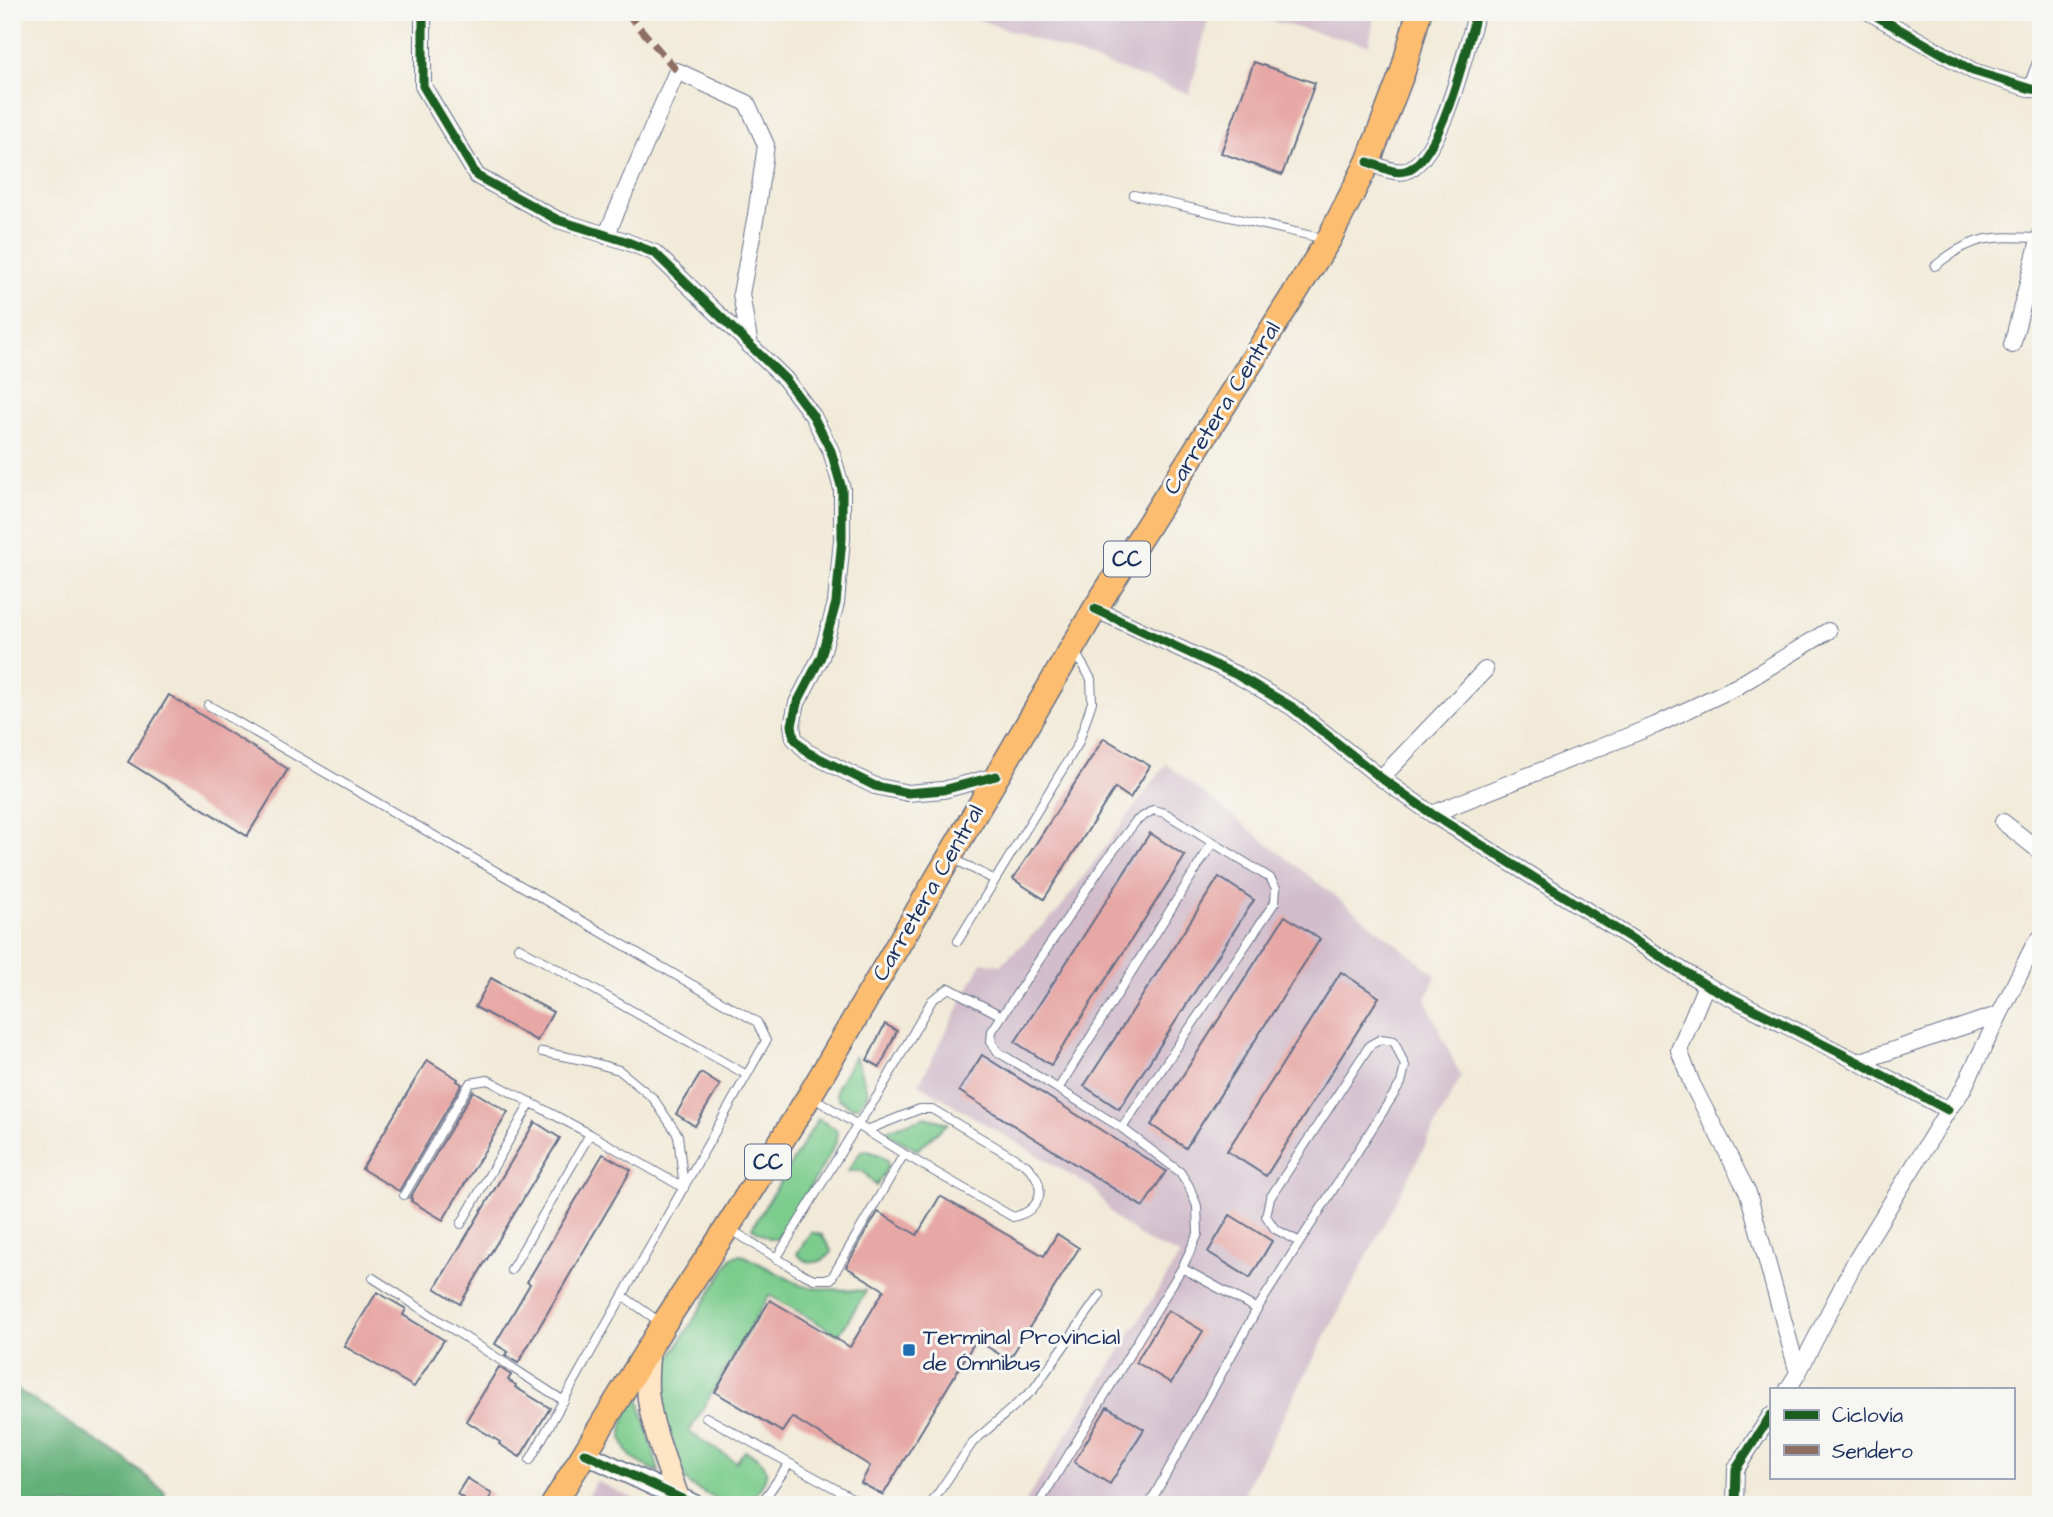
<svg xmlns="http://www.w3.org/2000/svg" width="2053" height="1517" viewBox="0 0 2053 1517" font-family="'Architects Daughter',sans-serif">
<style>
.industrial{fill:#d1bdcb}
.green{fill:#7bcc8d;stroke:#4b7e76;stroke-width:2}
.forest{fill:#64b078;stroke:#40706b;stroke-width:2}
.building{fill:#e7a8a5}
.lines{fill:none;stroke-linecap:round;stroke-linejoin:round}
.service-casing{stroke:#667089;stroke-width:10}
.minor-casing{stroke:#667089;stroke-width:18}
.tertiary-casing{stroke:#667089;stroke-width:22}
.secondary-casing{stroke:#667089;stroke-width:24}
.primary-casing{stroke:#667089;stroke-width:27}
.service{stroke:#fff;stroke-width:8}
.minor{stroke:#fff;stroke-width:16}
.tertiary{stroke:#fff;stroke-width:19}
.secondary{stroke:#fee5c5;stroke-width:21}
.primary{stroke:#fcbd6f;stroke-width:24}
.quiet{stroke:#8d6e63;stroke-width:7;stroke-dasharray:14 7;stroke-linecap:butt}
.cycleway-casing{stroke:#f6f6f2;stroke-width:13}
.cycleway{stroke:#1b5e20;stroke-width:9}
.poi-dot{fill:#1f6fb2;stroke:#f6f6f2;stroke-width:2.5}
.labels{text-anchor:middle;dominant-baseline:central;stroke-width:6;stroke-linejoin:round;paint-order:stroke}
.shield{fill:#f6f6f2;stroke:#5d6b8a;stroke-width:2}
.shield-label{font-size:21px;font-weight:bold;fill:#1b2f5e}
.street-label{font-size:23px;fill:#1b2f5e;stroke:#f6f6f2}
.poi-label{font-size:23px;fill:#1b2f5e;stroke:#f6f6f2;text-anchor:start}
</style>
<rect width="100%" height="100%" fill="#f6f6f2"/>
<filter id="ink" filterUnits="userSpaceOnUse"><feTurbulence type="fractalNoise" baseFrequency=".0143" numOctaves="2"/><feDisplacementMap in="SourceGraphic" scale="14" xChannelSelector="R" yChannelSelector="G"/><feConvolveMatrix kernelMatrix="1 2 1 2 8 2 1 2 1" color-interpolation-filters="sRGB"/></filter>
<filter id="wash" filterUnits="userSpaceOnUse"><feTurbulence type="fractalNoise" baseFrequency=".00686" numOctaves="4" result="noise"/><feDisplacementMap in="SourceGraphic" scale="28" xChannelSelector="R" yChannelSelector="G"/><feGaussianBlur stdDeviation="1.57" result="paint"/><feColorMatrix in="noise" values="0 0 0 0 0 0 0 0 0 0 0 0 0 0 0 0 0 1.4 0 .05"/><feComposite in="paint" operator="in"/></filter>
<g filter="url(#wash)">
<rect width="100%" height="100%" fill="#f2ead8"/>
<path class="industrial" d="M957,12H1210L1190,94Z
M1234,12H1375L1369,45Z
M1166,764L1436,975L1426,1000L1461,1077L1244,1492L1273,1505H1023L1180,1255L1148,1242L1114,1217L1094,1189L919,1084L982,962L1000,965L1058,911Z
M596,1481L647,1505H582Z"/>
<path class="green" d="M855,1056L868,1093L858,1106L851,1107L838,1098L836,1092L837,1086Z
M925,1117L948,1123L917,1150L884,1131Z
M818,1119L835,1128L837,1133L836,1143L785,1231L776,1239H771L752,1228Z
M866,1150L882,1156L888,1161V1167L876,1186L863,1171H848L861,1151Z
M811,1232L822,1235L832,1252C822,1264 809,1267 797,1254Z
M739,1255L745,1256L802,1286L827,1289L866,1291L839,1335L769,1295L689,1432L736,1462L745,1451C780,1466 765,1482 748,1505H728L691,1486L685,1479L658,1399L659,1389L666,1365L732,1257Z
M637,1392L659,1472C651,1468 636,1463 630,1455C613,1435 627,1411 637,1392Z"/>
<path class="forest" d="M12,1386L126,1460L165,1492L163,1505H12Z"/>
<g id="blocks">
<path class="building" d="M1254,62L1315,83L1282,175L1221,153Z
M169,695L288,769L247,836L128,762Z
M1104,738L1150,766L1130,798L1115,788L1044,899L1013,879Z
M1150,833L1185,856L1051,1065L1015,1042Z
M1219,877L1254,900L1119,1109L1084,1086Z
M1285,916L1320,939L1186,1148L1151,1125Z
M1341,972L1379,997L1266,1176L1227,1151Z
M491,978L553,1012L537,1041L475,1007Z
M885,1024L897,1031L880,1067L867,1060Z
M982,1055L1166,1171L1143,1207L959,1091Z
M427,1060L458,1079L457,1081L462,1084L399,1191L362,1169Z
M701,1073L720,1085L695,1126L676,1114Z
M473,1091L508,1112L443,1220L411,1201L412,1199L410,1198Z
M535,1122L560,1138L460,1304L435,1288Z
M603,1154L631,1170L518,1363L505,1355L508,1352L495,1344L530,1284L527,1282Z
M940,1196L1044,1256L1057,1234L1079,1248L1009,1360L976,1340L883,1495L861,1483L870,1466L792,1417L782,1432L715,1392L770,1300L850,1347L884,1290L846,1267L867,1230L878,1212L917,1235Z
M1230,1215L1272,1241L1250,1278L1208,1252Z
M377,1292L406,1309L403,1315L444,1340L414,1387L344,1346Z
M1168,1310L1203,1331L1171,1383L1136,1362Z
M499,1367L511,1375L508,1380L516,1385L515,1387L550,1408L520,1457L499,1444L500,1442L466,1421Z
M1107,1407L1144,1429L1110,1484L1074,1462Z
M467,1478L492,1494L485,1505H473L457,1494Z"/>
</g>
</g>
<g filter="url(#ink)">
<use href="#blocks" fill-opacity="0" stroke="#667089" stroke-width="2"/>
<g class="lines">
<g class="service-casing">
<path id="service" d="M1134,195L1325,239
M1935,266C1973,235 1992,236 2039,238
M208,705L757,1022L766,1041L530,1460
M1153,810L1165,813L1270,878L1276,888L1275,902L1122,1128L998,1052L991,1042L992,1031L1104,863L1136,821Z
M952,858L995,880
M958,941L1078,744L1092,702L1091,679L1075,652
M518,947L747,1075
M542,1052L588,1061L619,1070L653,1098L678,1135L684,1188
M1058,1089L1213,842
M814,1098L904,1154L1013,1217C1043,1210 1048,1185 1026,1165L932,1109H920L867,1130
M404,1195L470,1083L488,1080L590,1134L684,1188
M461,1224L531,1102
M730,1229L799,1272L814,1279H831L904,1154
M776,1259L858,1124L878,1095L932,1000L949,988L1002,1016
M511,1270L590,1134
M373,1278L564,1401
M623,1296L661,1323
M1257,1309L1401,1083L1405,1066L1394,1041L1381,1039L1370,1045L1270,1198L1266,1216L1275,1229L1300,1242
M706,1417L854,1499
M760,1505L789,1464
M930,1505L973,1442L1033,1390L1100,1295
M1038,1505L1182,1268L1198,1234L1197,1206L1189,1186L1180,1172L1122,1128
M1149,1505L1257,1309L1182,1268"/>
</g>
<g class="minor-casing">
<path id="minor" d="M423,12V86L477,176L558,220L625,241L655,253L785,379L813,416L831,451L842,489V539L836,603L821,657L797,703L792,725L794,738L807,752L875,786L908,793L943,790L996,776
M1869,12L1973,71L2031,89L2041,90
M2031,89L2041,63
M1368,162C1379,166 1394,174 1405,171C1440,161 1463,59 1473,26L1476,12
M606,236L677,71L747,103L766,145L756,215L741,294L750,346
M2012,345L2041,232
M1095,609L1237,675L1292,707L1381,778L1432,814L1706,985L1858,1062L1948,1110
M1381,778L1485,670
M1432,814L1656,725L1738,686L1828,631
M2003,822L2041,852
M1706,985L1679,1050L1692,1084L1748,1193L1798,1373
M1858,1062L2000,1014
M1788,1389L1798,1373L1855,1262L1948,1110L1962,1091L2033,947L2041,937
M1735,1505L1736,1469L1771,1415"/>
</g>
<g class="tertiary-casing">
<path id="tertiary" d="M584,1453L695,1505"/>
</g>
<g class="secondary-casing">
<path id="secondary" d="M649,1351C648,1366 646,1380 648,1395C652,1430 667,1464 678,1497"/>
</g>
<g class="primary-casing">
<path id="primary" d="M553,1505L663,1325L727,1228L810,1095L1095,609L1329,239L1368,162L1403,71L1419,12"/>
</g>
<use href="#service" class="service"/>
<use href="#minor" class="minor"/>
<use href="#tertiary" class="tertiary"/>
<use href="#secondary" class="secondary"/>
<use href="#primary" class="primary"/>
<path class="quiet" d="M626,12L677,71"/>
<g class="cycleway-casing">
<path id="cycleway" d="M423,12V86L477,176L558,220L625,241L655,253L785,379L813,416L831,451L842,489V539L836,603L821,657L797,703L792,725L794,738L807,752L875,786L908,793L943,790L996,776
M1869,12L1973,71L2031,89L2041,90
M1368,162C1379,166 1394,174 1405,171C1440,161 1463,59 1473,26L1476,12
M1095,609L1237,675L1292,707L1381,778L1432,814L1706,985L1858,1062L1948,1110
M584,1453L695,1505
M1735,1505L1736,1469L1771,1415"/>
</g>
<use href="#cycleway" class="cycleway"/>
</g>
</g>
<rect class="poi-dot" x="902" y="1343" width="14" height="14" rx="3.5"/>
<g class="labels">
<g class="shield">
<rect x="1104" y="541.5" width="46" height="35" rx="5"/>
<rect x="745" y="1144.5" width="46" height="35" rx="5"/>
</g>
<g class="shield-label">
<text x="1127" y="559">CC</text>
<text x="768" y="1162">CC</text>
</g>
<g class="street-label">
<text transform="translate(1222 408) rotate(-58)">Carretera Central</text>
<text transform="translate(928 893) rotate(-60)">Carretera Central</text>
</g>
<g class="poi-label">
<text x="923" y="1337">Terminal Provincial<tspan x="923" dy="26">de Ómnibus</tspan></text>
</g>
</g>
<rect width="2053" height="1517" fill="none" stroke="#f6f6f2" stroke-width="42"/>
<rect x="1770" y="1388" width="245" height="91" fill="#f6f6f2" stroke="#9ea6b7" stroke-width="2"/>
<rect x="1784" y="1410" width="35" height="10" fill="#1b5e20" stroke="#9ea6b7" stroke-width="2"/>
<text x="1832" y="1422" font-size="21" fill="#1b2f5e">Ciclovía</text>
<rect x="1784" y="1445" width="35" height="10" fill="#8d6e63" stroke="#9ea6b7" stroke-width="2"/>
<text x="1832" y="1458" font-size="21" fill="#1b2f5e">Sendero</text>
</svg>
